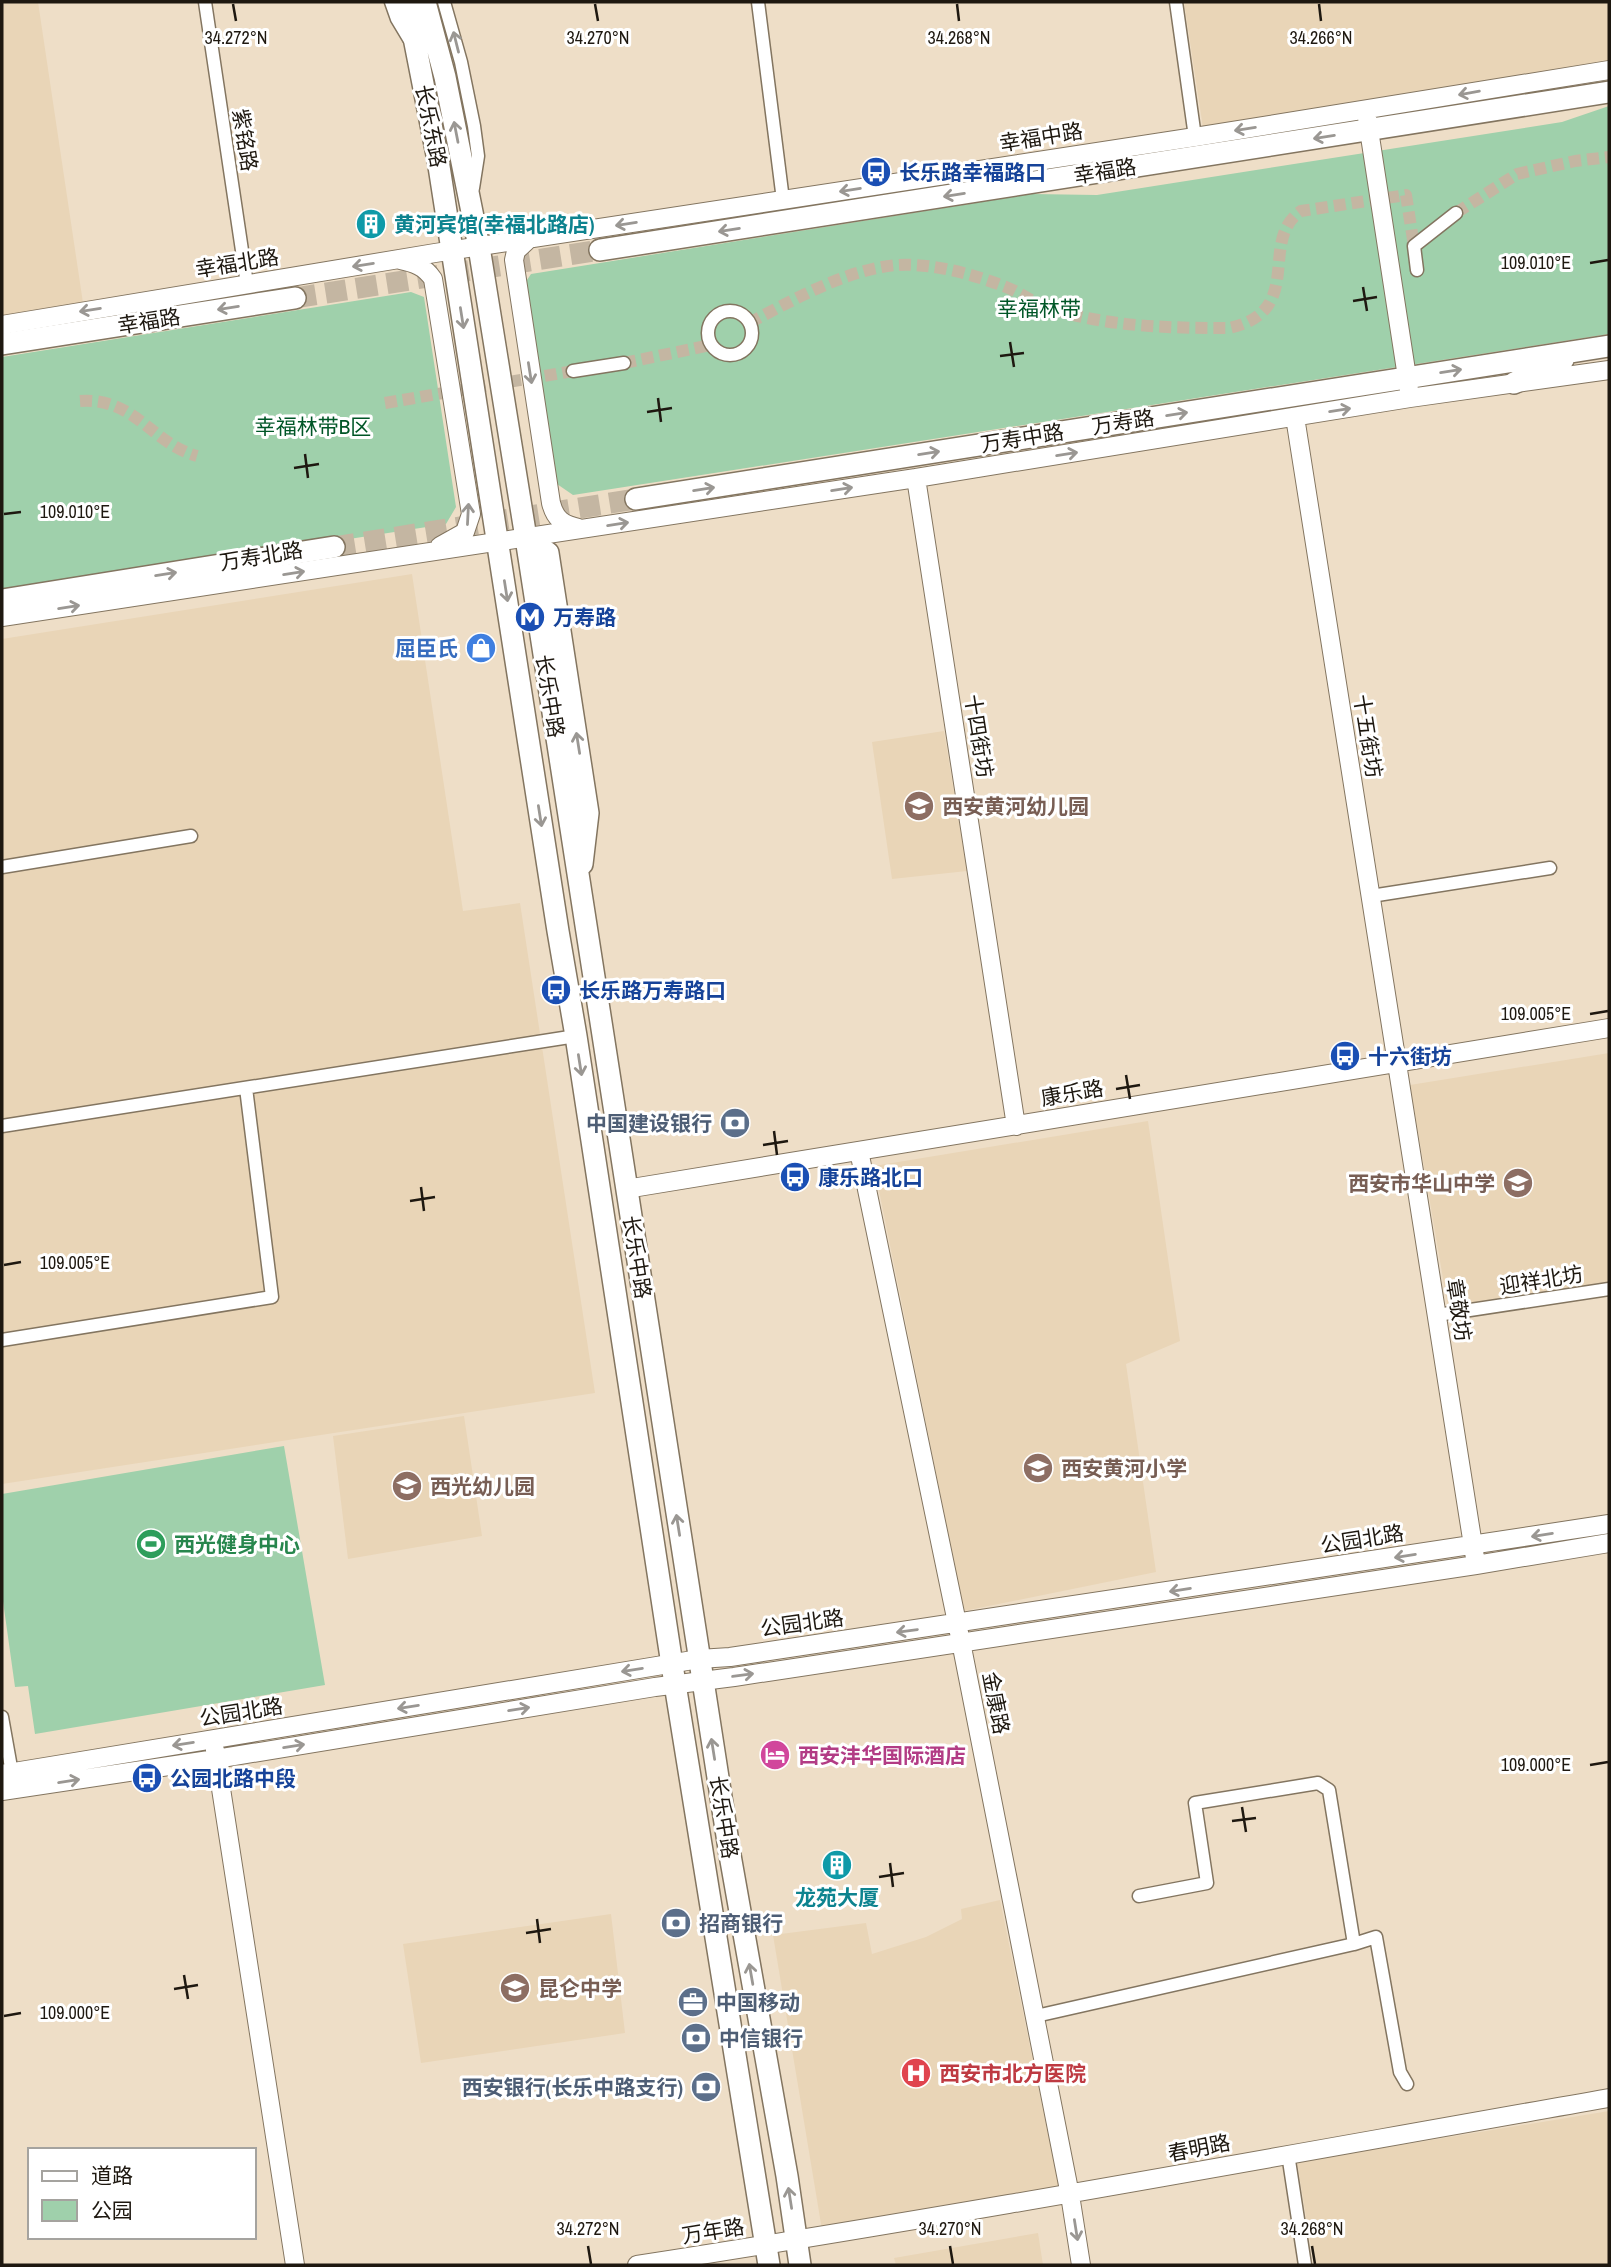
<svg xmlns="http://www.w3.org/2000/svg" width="1611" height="2267" viewBox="0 0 1611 2267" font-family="'Archivo Narrow','Noto Sans SC',sans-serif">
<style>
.built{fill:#e9d5b7}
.green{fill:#9fd0ab}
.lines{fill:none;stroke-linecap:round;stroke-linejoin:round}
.street-tunnel{stroke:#c4b6a2;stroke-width:12;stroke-dasharray:12 6;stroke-linecap:butt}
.primary-tunnel{stroke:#c4b6a2;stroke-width:21;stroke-dasharray:21 10;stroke-linecap:butt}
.street-casing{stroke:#837560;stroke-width:15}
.secondary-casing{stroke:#837560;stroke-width:20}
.primary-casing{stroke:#837560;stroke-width:24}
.street{stroke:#fff;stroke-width:12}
.secondary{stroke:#fff;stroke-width:18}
.primary{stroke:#fff;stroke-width:21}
.oneway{stroke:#9a9793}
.ticks{fill:none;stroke:#1e1810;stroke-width:2.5}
.labels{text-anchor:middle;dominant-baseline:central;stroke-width:6;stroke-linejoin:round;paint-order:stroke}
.street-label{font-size:21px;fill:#1e1810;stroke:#fff}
.transit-label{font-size:21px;font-weight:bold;fill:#164399;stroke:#fff;text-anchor:start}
.culture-label{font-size:21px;font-weight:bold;fill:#0d838f;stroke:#fff;text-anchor:start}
.park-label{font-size:21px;fill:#005627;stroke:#fff}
.shop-label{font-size:21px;font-weight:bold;fill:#366cbe;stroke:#fff;text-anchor:end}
.education-label{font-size:21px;font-weight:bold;fill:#785e54;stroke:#fff;text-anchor:start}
.service-label{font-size:21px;font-weight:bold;fill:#4e5e75;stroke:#fff;text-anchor:start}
.leisure-label{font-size:21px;font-weight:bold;fill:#27864d;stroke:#fff;text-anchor:start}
.hotel-label{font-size:21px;font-weight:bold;fill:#b23c85;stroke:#fff;text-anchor:start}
.health-label{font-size:21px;font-weight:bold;fill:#be3a42;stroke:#fff;text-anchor:start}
.ticks-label{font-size:18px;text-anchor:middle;fill:#1e1810;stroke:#fff;stroke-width:6;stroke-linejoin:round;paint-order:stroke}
</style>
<rect width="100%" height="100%" fill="#eedec7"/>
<path class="built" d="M2,2H38L83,303L2,316Z
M1184,2H1609V62L1203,128Z
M412,574L463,911L520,903L595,1393L2,1484V639Z
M944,731L967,871L892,879L872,742Z
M1609,1053V1282L1448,1308L1410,1085Z
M1148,1121L1180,1341L1126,1364L1156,1572L964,1611L874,1166Z
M464,1416L482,1536L348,1559L333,1436Z
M1000,1900L1060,2193L822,2230L773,1935L866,1923L872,1954L926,1937L962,1919L961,1909Z
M611,1914L625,2033L421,2063L403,1944Z
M1609,2111V2265H1314L1297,2162Z
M1038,2233L1043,2265H896L894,2258Z"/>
<path class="green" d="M1609,106V334L573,495L557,484L525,283L531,274L1032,194L1097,195L1562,122Z
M411,292L424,297L456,507L446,524L2,593V357Z
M284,1446L325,1685L35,1734L28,1686L15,1687L2,1594V1494Z"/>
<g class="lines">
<path class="street-tunnel" d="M1456,213L1517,174L1575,161L1609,157
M749,323C793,300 847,269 897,265C932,263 973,274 1006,287C1019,292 1031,301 1044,306C1102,327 1168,328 1229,328C1307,311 1257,241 1301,211L1406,195L1414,246
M624,363L711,345
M80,401C135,397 151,443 197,456
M385,403L573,371"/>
<path class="primary-tunnel" d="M295,298L600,250
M334,547L636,499"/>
<g class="street-casing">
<path id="street" d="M205,2L247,284
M391,2L397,19L409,39
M444,2L461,62L474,126L478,156L473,188
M758,2L783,200
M1176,2L1195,137
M1417,270L1414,246L1456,213
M708 333a22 22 0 1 1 44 0a22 22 0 1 1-44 0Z
M573,371L624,363
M2,867L191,836
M1371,896L1550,868
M2,1126L576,1036
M1437,1315L1609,1289
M2,1340L272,1297L246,1088
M2,1717L12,1773
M1139,1896L1207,1883L1195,1803L1318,1783L1329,1790L1354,1944
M1036,2016L1354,1944L1376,1937L1400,2072L1407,2084
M1288,2154L1305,2265"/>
</g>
<g class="secondary-casing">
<path id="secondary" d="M1367,117L1409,390
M529,239L516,251L514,260L551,503C555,519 563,525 579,528
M400,260C415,263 425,267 433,279L471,514L465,532L440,546
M2,325L435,253L1195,137L1609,70
M1295,417L1475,1558
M916,478L1016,1126
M2,617L916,478L1410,398L1609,370
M859,1151L961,1642L1070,2195L1081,2265
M626,1189L1609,1028
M215,1750L295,2265
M2,1774L699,1659L730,1657L1609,1524
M2,1791L216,1759L655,1687L734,1677L1476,1565L1609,1543
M637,2265C962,2215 1285,2155 1609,2098"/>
</g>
<g class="primary-casing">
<path id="primary" d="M407,2L438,160L558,931L576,1036L675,1684L769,2265
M425,2L445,77L479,247L526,538L730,1855L787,2176L800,2265
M600,250L1609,92
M2,344L295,298
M1514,383L1563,360
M636,499L1609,346
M526,538L548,553L588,813L582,864
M2,600L334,547"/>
</g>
<use href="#street" class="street"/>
<use href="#secondary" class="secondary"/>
<use href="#primary" class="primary"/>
</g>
<defs><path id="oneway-shaft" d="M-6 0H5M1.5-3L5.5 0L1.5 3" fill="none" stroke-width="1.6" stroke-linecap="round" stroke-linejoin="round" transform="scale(1.75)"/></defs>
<g class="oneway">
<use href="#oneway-shaft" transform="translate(456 42) rotate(-104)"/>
<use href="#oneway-shaft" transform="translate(1469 93) rotate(170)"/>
<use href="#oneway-shaft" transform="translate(1245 129) rotate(171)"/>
<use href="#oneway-shaft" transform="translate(456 132) rotate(-101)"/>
<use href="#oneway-shaft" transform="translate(1324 137) rotate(171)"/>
<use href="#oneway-shaft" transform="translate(850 190) rotate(171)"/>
<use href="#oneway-shaft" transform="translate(954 195) rotate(171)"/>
<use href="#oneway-shaft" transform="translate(626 224) rotate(171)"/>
<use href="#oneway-shaft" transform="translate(729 230) rotate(171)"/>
<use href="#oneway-shaft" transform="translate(363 265) rotate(171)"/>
<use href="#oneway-shaft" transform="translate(228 308) rotate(171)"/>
<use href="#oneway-shaft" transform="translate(90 310) rotate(171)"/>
<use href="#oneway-shaft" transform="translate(462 318) rotate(81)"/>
<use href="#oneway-shaft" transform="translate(1451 371) rotate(-9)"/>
<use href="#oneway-shaft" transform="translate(530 373) rotate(81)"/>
<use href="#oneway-shaft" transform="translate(1340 410) rotate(-9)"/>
<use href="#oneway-shaft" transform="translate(1177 414) rotate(-9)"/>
<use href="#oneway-shaft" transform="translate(929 453) rotate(-9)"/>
<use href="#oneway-shaft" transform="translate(1067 454) rotate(-9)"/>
<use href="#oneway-shaft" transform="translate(704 489) rotate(-9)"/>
<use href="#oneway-shaft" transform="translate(842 489) rotate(-9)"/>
<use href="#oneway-shaft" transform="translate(468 514) rotate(-87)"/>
<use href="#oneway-shaft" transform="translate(618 524) rotate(-9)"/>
<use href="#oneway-shaft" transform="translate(294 573) rotate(-9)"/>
<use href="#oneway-shaft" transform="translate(166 574) rotate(-9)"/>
<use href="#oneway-shaft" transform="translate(506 591) rotate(81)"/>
<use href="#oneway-shaft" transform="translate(69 607) rotate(-9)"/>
<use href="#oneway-shaft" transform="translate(578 743) rotate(-99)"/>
<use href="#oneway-shaft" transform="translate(540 816) rotate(81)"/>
<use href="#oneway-shaft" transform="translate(580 1065) rotate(81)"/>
<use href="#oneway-shaft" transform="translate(678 1525) rotate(-99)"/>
<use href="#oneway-shaft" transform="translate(1542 1535) rotate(171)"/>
<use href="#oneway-shaft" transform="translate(1405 1556) rotate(171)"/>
<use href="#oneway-shaft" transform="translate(1180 1590) rotate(171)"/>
<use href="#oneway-shaft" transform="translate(907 1631) rotate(172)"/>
<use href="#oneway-shaft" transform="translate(632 1670) rotate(171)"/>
<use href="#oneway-shaft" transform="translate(743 1675) rotate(-8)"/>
<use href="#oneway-shaft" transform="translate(408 1707) rotate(171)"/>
<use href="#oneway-shaft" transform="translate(519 1709) rotate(-9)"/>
<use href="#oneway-shaft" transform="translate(183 1744) rotate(171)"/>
<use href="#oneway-shaft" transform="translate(294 1746) rotate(-9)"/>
<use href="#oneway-shaft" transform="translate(713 1749) rotate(-99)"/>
<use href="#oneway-shaft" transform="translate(69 1781) rotate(-9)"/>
<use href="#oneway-shaft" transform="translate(751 1974) rotate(-100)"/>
<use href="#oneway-shaft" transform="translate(790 2198) rotate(-99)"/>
<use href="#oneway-shaft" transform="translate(1076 2230) rotate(81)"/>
</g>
<path class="ticks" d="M233,4L236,21M595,4L598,21M957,4L959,21M1319,4L1321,21M1590,263L1608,260M1363,287L1367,311M1353,301L1377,297M1010,342L1014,367M1000,356L1024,353M658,398L661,422M647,412L672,408M305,454L308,478M294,468L319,464M4,514L21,512M1590,1014L1608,1011M1126,1075L1130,1099M1116,1089L1140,1085M774,1131L777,1155M763,1145L788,1141M421,1187L424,1211M410,1201L435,1197M4,1265L21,1262M1590,1765L1608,1762M1242,1807L1246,1832M1232,1821L1256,1818M890,1863L893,1887M879,1877L904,1873M537,1919L540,1943M526,1933L551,1929M184,1975L188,1999M174,1989L198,1985M4,2016L21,2013M588,2246L591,2264M950,2246L953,2264M1312,2246L1315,2264"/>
<defs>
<g id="bus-disc" transform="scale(1.575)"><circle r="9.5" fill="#1a4fb4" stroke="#fff"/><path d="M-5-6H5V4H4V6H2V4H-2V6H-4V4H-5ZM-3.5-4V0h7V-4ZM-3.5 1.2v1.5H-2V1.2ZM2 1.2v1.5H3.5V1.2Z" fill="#fff"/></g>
<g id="building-disc" transform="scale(1.575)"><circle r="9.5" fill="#0f9aa8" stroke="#fff"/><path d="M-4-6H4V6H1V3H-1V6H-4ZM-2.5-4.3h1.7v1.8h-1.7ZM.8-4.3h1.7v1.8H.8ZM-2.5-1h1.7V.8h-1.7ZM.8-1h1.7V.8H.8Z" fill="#fff"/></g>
<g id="metro-disc" transform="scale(1.575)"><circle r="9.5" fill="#1a4fb4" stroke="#fff"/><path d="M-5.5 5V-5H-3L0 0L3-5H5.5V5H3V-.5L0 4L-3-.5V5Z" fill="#fff"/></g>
<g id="shop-disc" transform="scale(1.575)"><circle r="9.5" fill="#3f7fe0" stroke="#fff"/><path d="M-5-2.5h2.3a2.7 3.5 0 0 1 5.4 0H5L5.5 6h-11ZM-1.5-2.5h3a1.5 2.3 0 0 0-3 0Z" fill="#fff"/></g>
<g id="school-disc" transform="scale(1.575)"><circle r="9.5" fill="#8d6e63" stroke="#fff"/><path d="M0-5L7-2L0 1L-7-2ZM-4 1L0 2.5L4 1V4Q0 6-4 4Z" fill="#fff"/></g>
<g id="bank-disc" transform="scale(1.575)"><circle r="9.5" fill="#5c6f8a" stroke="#fff"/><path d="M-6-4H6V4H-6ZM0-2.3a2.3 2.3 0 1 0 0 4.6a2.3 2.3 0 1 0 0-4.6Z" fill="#fff"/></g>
<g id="stadium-disc" transform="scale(1.575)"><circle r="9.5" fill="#2e9e5b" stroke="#fff"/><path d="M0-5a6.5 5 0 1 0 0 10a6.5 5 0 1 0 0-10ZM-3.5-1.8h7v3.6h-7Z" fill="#fff"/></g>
<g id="hotel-disc" transform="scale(1.575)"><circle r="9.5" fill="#d1479c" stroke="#fff"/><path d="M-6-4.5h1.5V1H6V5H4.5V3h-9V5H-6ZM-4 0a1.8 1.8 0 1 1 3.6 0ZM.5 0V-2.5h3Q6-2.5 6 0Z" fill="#fff"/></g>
<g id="office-disc" transform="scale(1.575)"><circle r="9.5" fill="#5c6f8a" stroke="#fff"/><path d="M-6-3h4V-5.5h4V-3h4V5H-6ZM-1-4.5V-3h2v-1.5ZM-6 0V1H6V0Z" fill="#fff"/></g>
<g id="hospital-disc" transform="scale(1.575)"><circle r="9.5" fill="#e0444e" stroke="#fff"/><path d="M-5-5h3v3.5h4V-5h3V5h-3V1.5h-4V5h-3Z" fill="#fff"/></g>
</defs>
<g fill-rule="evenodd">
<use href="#bus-disc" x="876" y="172"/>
<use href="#building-disc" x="371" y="224"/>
<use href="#metro-disc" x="530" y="617"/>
<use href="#shop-disc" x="481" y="648"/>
<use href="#school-disc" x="919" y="806"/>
<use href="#bus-disc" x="556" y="990"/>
<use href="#bus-disc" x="1345" y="1056"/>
<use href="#bank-disc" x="735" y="1123"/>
<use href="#bus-disc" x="795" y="1177"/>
<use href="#school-disc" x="1518" y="1183"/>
<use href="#school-disc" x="1038" y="1468"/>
<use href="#school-disc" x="407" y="1486"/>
<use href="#stadium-disc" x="151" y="1544"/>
<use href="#hotel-disc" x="775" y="1755"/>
<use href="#bus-disc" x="147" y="1778"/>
<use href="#building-disc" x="837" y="1865"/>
<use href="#bank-disc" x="676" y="1923"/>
<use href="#school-disc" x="515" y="1988"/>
<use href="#office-disc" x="693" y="2002"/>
<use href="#bank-disc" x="696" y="2038"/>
<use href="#hospital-disc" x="916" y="2073"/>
<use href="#bank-disc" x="706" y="2087"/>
</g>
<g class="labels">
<g class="street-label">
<text transform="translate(431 126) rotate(79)">长乐东路</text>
<text transform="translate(1041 137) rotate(-9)">幸福中路</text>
<text transform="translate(245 140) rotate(81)">紫铭路</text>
<text transform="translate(1105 171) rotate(-9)">幸福路</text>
<text transform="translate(237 263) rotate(-9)">幸福北路</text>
<text transform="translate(149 321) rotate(-9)">幸福路</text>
<text transform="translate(1123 422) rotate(-9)">万寿路</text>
<text transform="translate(1022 438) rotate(-9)">万寿中路</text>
<text transform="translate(261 556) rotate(-9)">万寿北路</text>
<text transform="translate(550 696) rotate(81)">长乐中路</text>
<text transform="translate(979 736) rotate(81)">十四街坊</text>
<text transform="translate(1368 736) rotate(81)">十五街坊</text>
<text transform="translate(1072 1093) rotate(-10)">康乐路</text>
<text transform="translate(637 1257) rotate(81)">长乐中路</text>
<text transform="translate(1541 1280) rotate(-9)">迎祥北坊</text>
<text transform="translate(1459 1310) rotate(81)">章敬坊</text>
<text transform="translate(1362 1539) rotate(-9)">公园北路</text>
<text transform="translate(802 1623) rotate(-8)">公园北路</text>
<text transform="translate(996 1703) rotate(79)">金康路</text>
<text transform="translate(241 1712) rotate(-9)">公园北路</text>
<text transform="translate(724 1817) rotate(81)">长乐中路</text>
<text transform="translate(1199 2148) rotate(-11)">春明路</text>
<text transform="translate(713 2231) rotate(-9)">万年路</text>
</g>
<g class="transit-label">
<text x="899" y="172">长乐路幸福路口</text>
<text x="553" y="617">万寿路</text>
<text x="579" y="990">长乐路万寿路口</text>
<text x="1368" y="1056">十六街坊</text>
<text x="818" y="1177">康乐路北口</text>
<text x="170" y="1778">公园北路中段</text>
</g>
<g class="culture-label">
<text x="394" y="224">黄河宾馆(幸福北路店)</text>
<text x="837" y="1897" text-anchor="middle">龙苑大厦</text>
</g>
<g class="park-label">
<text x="1039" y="308">幸福林带</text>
<text x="313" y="426">幸福林带B区</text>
</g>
<g class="shop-label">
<text x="458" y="648">屈臣氏</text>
</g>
<g class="education-label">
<text x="942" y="806">西安黄河幼儿园</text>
<text x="1495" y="1183" text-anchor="end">西安市华山中学</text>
<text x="1061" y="1468">西安黄河小学</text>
<text x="430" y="1486">西光幼儿园</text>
<text x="538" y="1988">昆仑中学</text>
</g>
<g class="service-label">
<text x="712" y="1123" text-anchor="end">中国建设银行</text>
<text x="699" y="1923">招商银行</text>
<text x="716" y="2002">中国移动</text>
<text x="719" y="2038">中信银行</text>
<text x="683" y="2087" text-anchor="end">西安银行(长乐中路支行)</text>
</g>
<g class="leisure-label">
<text x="174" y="1544">西光健身中心</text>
</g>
<g class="hotel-label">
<text x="798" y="1755">西安沣华国际酒店</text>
</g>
<g class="health-label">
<text x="939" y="2073">西安市北方医院</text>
</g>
</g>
<g class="ticks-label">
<text x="236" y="44">34.272°N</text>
<text x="959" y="44">34.268°N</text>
<text x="1321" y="44">34.266°N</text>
<text x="598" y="44">34.270°N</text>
<text x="1536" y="269">109.010°E</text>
<text x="75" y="518">109.010°E</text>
<text x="1536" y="1020">109.005°E</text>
<text x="75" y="1269">109.005°E</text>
<text x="1536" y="1771">109.000°E</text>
<text x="75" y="2019">109.000°E</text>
<text x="588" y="2235">34.272°N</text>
<text x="950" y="2235">34.270°N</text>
<text x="1312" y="2235">34.268°N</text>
</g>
<rect width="1611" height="2267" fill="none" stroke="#1e1810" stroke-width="7"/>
<rect x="28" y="2148" width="228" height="91" fill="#ffffff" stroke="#a5a39f" stroke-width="2"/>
<rect x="42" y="2171" width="35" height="10" fill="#ffffff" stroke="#a5a39f" stroke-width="2"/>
<text x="91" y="2183" font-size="21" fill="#1e1810">道路</text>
<rect x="42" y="2200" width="35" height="21" fill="#9fd0ab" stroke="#a5a39f" stroke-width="2"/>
<text x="91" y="2218" font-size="21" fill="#1e1810">公园</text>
</svg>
